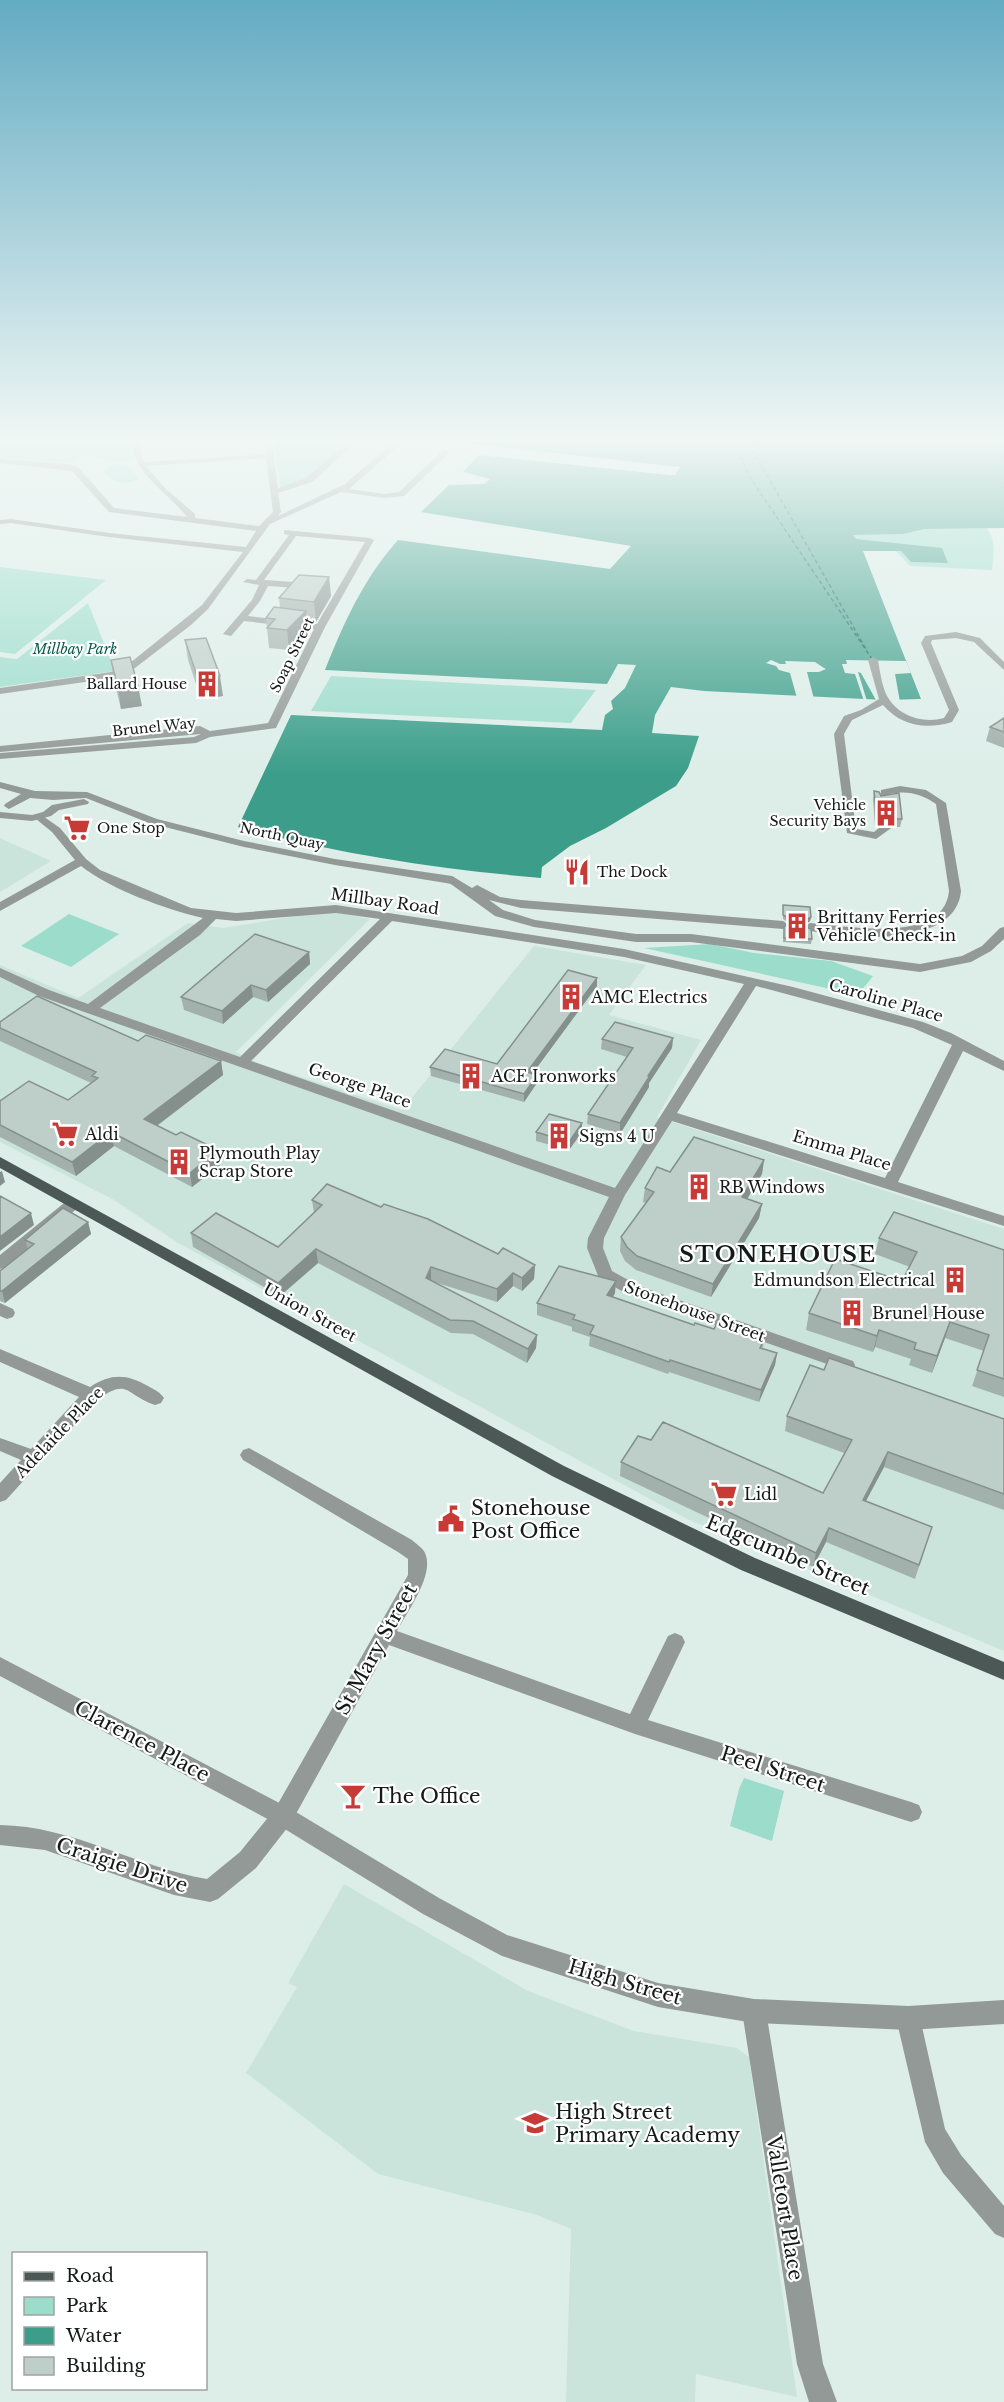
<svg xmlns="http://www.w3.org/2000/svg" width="1004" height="2402" viewBox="0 0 1004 2402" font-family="'Libre Baskerville',serif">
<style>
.built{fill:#cae4dc}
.green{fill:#9bdccb}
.water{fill:#3c9e8a}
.pier{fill:#ddeee9}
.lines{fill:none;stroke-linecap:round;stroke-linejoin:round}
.ferry{stroke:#0b5c4e;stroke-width:1.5;stroke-dasharray:4 3;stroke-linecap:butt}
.minor{fill:#939997;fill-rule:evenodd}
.tertiary{fill:#939997;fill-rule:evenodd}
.primary{fill:#4c5855;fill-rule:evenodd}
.wall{fill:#a3b1ad}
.shaded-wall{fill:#85908d}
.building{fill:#becec9;stroke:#85908d;stroke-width:1.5}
.labels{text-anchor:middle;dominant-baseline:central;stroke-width:4.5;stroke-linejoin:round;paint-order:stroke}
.far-park-label{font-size:14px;font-style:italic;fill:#085b4d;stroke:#fff}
.far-street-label{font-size:14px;fill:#141a19;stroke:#fff}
.far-poi-label{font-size:14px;fill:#141a19;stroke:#fff;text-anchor:end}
.street-label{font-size:16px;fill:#141a19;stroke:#fff}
.poi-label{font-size:16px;fill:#141a19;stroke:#fff;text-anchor:start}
.near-poi-label{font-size:20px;fill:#141a19;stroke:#fff;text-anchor:start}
.near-street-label{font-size:20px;fill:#141a19;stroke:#fff}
.district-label{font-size:22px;font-weight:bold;letter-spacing:1.5px;fill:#141a19;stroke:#fff}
</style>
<rect width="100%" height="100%" fill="#ddeee9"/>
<path class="built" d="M0,838L51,861L0,892Z
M328,911L370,919L236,1052L258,1063L402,1110L534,946L646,965L609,1015L701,1040L657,1117L1004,1229V1651L687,1519L178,1243L114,1200L0,1142V965L78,998L188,923L223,928Z
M344,1884L528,1991L634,2031L737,2048L749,2057L797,2397L696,2374L695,2402H566L571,2229L537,2215L378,2174L246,2073L297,1987L288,1983Z"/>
<path class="green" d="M0,437H85V442L129,440L132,460L116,462L85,454L69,463L0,458Z
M274,437H331L349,443L304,480L280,488Z
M120,464L128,466L139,478C125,488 113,482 103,471L112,465Z
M986,528C997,539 993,556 992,570L910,566L896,551L863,550L853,535L904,534L924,529Z
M0,567L106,580L15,654L0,652Z
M88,603L115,671L0,687V657L17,659Z
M331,676L596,690L571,723L311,711Z
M69,914L119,934L71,967L21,946Z
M711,944L754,953L831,961L873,976L858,995L644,948Z
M744,1778L784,1791L772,1841L730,1826L739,1789Z"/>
<path class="water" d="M454,437H1004V528L924,529L904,534L853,535L856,539L942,548L948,563L911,562L901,551H863L921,699L885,700L704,691L671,687L655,715L652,733L699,736L688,768L676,786L606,828L570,846L542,867L541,878C438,869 338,854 238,827L291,715L602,730L605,715L613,709L611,701L625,688L636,665L618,664L607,684L325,670C344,622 364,578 398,540L610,569L631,546L421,512L449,485L484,484L490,479L463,472L479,455L669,475H675L680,467L475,444L461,442Z"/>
<path class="pier" d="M771,660L780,664H786L785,661L815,662L824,668L826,669L819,672H807L814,699L797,698L790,673L779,670L776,666L766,663Z
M846,660L906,661L911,673L895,674L900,702H877L861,673L858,672L867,701H864L855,674L845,673L842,664H847Z"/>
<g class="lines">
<path class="ferry" d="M735,437V444L749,476L872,659
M755,437L752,449L866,649"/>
<path class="minor" d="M130,437H138L144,462L266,454L263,437H271L278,488L306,478L354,437H362L312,482L278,493L281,512L278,516L345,484L398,438L405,440L349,489L385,494L399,492L443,450L450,452L404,496L385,498L341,492L270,524L208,609L191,625L131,671L113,678L0,694V688L111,672L125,667L202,605L243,552L109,537L11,523L0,524V520L11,519L109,533L246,547L256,531L109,512L72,471L0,463V459L68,464L78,467L114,508L187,517C166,490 134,476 130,437ZM266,458L273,512L259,526L195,518V514L166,489L146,466Z
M284,530L370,538L374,540L325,627L276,728L210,737L196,743L0,759V753L194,737L201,734L0,752V746L200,726L210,731L268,723L314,629L244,621L231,636L223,634L252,600L259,585L243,582L247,579L256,580L289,535L284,534ZM296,536L365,542L317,624L248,616L260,601L268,586L310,589L314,586L310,583L264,580Z
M956,632L980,638L1004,662V670L974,642L956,638L932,640L931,643L959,710L952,722C926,730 901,726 883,705L852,720L844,734L856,829L874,832L884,824H892L894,826L876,839L847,833L834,734L844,716L861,710L879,699L868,660L873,657L878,660C880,672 882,686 887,696C898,716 923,724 944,718L949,710L921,643L925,636Z
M900,786L926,790L946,803L961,891C956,949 846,939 806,930L804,927L810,923C847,926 944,945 949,891L936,804C922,794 907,790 890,794L888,802H880L881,790Z
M40,814L60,828L86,859L100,870L191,908L236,913L336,905L624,949L793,987L923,1022L951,1033L1004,1061V1071L963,1051L898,1182L1004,1216V1226L672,1121L625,1195L604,1238L603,1248L612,1271L639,1286L853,1361L855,1365L853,1369L847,1371L627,1294L599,1278L587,1248L588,1238L609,1197L39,996L0,977V968L49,990L88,1004L203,918C165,909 112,890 81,866L0,911V902L75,860L52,832L36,819L34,817ZM336,913L380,919L240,1057L100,1008L200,935L216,919L236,921ZM392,921L624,957L744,984L615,1188L251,1061ZM756,986L913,1028L952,1045L885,1178L677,1113Z
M452,876L472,888L477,885L500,897L521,900L783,921L789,925L783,929L521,908L489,900L503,910L535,920L636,934H691L920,964L962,956L982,946L1000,928L1004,927V939L991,951L971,962L920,972L691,942H636L534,927L495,916L448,882V878Z
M74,1198L82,1203L79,1207L6,1267L0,1269V1255L69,1199Z
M0,1303L13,1309L15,1313L13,1317L7,1319L0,1316Z
M0,1349L90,1387C111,1373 127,1374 148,1386C155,1390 160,1392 164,1398L161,1403L155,1405C125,1395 129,1377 97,1400L6,1500L0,1502V1483L21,1460L0,1451V1438L31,1449L79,1397L0,1362Z
M249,1448L412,1540C416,1544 423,1548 425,1553C435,1575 407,1612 397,1631L630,1714L668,1636L675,1633L682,1636L685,1642L648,1720L911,1802L919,1805L922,1812L919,1819L911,1822L635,1734L389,1645L291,1823L256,1868L218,1899L210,1902L174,1895L45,1850L0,1845V1825C73,1826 136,1867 207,1879L240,1852L275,1809L408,1575V1559L398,1552L243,1460L240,1455L243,1450Z
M754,1999L762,2003L766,2011L823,2364L837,2402H809L797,2364L742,2011L746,2003Z
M908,2006L916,2010L920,2018L945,2129L961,2155L1004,2206V2238L995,2234L943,2173L925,2142L896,2018L900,2010Z"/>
<path class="tertiary" d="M0,782L35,791L87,792L157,819L244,841L335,859L452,876L458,880L452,884L335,865L244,847L149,823L86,798L53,800L30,798L9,809L4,806L5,804L21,794L0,788Z
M84,799L89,802L88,804L59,810L51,816L32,821L0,818V812L32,815L43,812L52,805Z
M0,1657L291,1809L439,1898L507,1935L658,1983L754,1999L908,2006L1004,2000V2024L908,2030L754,2023L658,2007L502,1956L423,1914L275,1823L0,1676Z"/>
<path class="primary" d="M0,1157L564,1466L755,1558L1004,1662V1680L741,1570L552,1476L0,1168Z"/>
</g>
<path class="wall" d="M329,577L331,596L316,622L307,621L308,631L289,650L269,648L266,618L280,608L279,598Z
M185,640L223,696L201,699L188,660Z
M111,660L142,706L121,709L114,680Z
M1004,718V748L986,741L990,727Z
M874,791L881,796L902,819L900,827H896L892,822L875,826L873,799Z
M783,905L811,917L810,921L804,925L812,939L811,944L783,942L784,927L789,923L783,919Z
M309,952L310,964L268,1002L253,997L223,1024L184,1010L181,997Z
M597,986L532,1074L537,1075V1083L524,1102L431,1076L430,1067L497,1064Z
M0,1022L138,1041L221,1061L223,1075L157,1126L176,1135L218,1150L220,1165L192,1187L114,1146L76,1176L0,1137V1101L68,1100L91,1083L0,1041Z
M673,1038L672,1048L649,1083V1087L620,1134L587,1124L588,1114L627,1057L601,1049L602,1039Z
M536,1132H582L569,1150L536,1141Z
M764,1160L762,1174L747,1199L762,1204L759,1218L711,1297L636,1270L625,1261L620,1251L621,1237L646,1203L643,1202L645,1188L670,1172Z
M312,1200L381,1207L498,1254L535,1265L534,1279L522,1291L513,1286L497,1302L431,1281L537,1335L536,1348L527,1363L473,1334L451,1333L318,1263L280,1296L193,1247L191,1233L278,1247L314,1213Z
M88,1222L91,1234L5,1303L0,1301V1271L28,1249L25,1240Z
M879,1238L1004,1250V1397L972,1386L984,1351L945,1338L932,1373L909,1365L911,1359L875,1347L873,1352L806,1330L809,1313L902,1281L910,1267L875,1254Z
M615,1293L613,1297L694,1325L764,1339L763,1348L777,1353L775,1365L759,1402L669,1372L668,1374L589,1346L590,1337L572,1331V1327L537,1315V1303Z
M824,1370L1004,1419V1510L884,1467L866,1501L932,1527L915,1579L826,1542L813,1567L620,1476L621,1462L823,1493L844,1453L785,1431L787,1416Z"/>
<path class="shaded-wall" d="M329,577L331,596L316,622L314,602Z
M306,611L308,631L289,650L287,630Z
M220,676L223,696L201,699L198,679Z
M138,686L142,706L121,709L118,688Z
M893,814L892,822L875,826L877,818Z
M811,917L810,921L802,927V922Z
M309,952L310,964L268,1002L266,990Z
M597,978V986L527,1081V1072Z
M251,985L253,997L223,1024L222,1011Z
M673,1038L672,1048L649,1083V1087L620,1134V1123L648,1076Z
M221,1061L223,1075L147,1133L144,1119Z
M537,1075V1083L524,1102V1094Z
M582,1123V1132L569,1150V1142Z
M111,1132L114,1146L76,1176L72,1162Z
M218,1150L220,1165L192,1187L190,1173Z
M764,1160L762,1174L740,1211L742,1197Z
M2,1171L5,1182L0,1186V1172Z
M762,1204L759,1218L711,1297L713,1284Z
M31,1213L34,1225L0,1251V1237Z
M88,1222L91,1234L5,1303L2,1291Z
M316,1249L318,1263L280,1296L278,1283Z
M535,1265L534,1279L522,1291V1278Z
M431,1267V1281L426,1278Z
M513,1273V1286L497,1302V1289Z
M616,1281L615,1293L607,1307V1295Z
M950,1322L945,1338L932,1373L937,1356Z
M879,1330L875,1347L873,1352L877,1336Z
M537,1335L536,1348L527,1363L528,1349Z
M777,1353L775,1365L759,1402L761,1390Z
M888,1452L884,1467L859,1514L863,1500Z
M829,1528L826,1542L813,1567L816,1553Z"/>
<path class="building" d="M299,575L329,577L314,602L279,598Z
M274,607L306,611L287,630L267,628L275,619L266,618Z
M206,638L220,676L198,679L185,640Z
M130,657L138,686L118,688L111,660Z
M1004,718V732L990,727Z
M874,791L879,792L881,796L899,793L902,819H897L893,814L877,818Z
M783,905L810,907L811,917L802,922L805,927L811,929L812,939L784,938V927L792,920L783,915Z
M255,934L309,952L266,990L251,985L222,1011L181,997Z
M568,970L597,978L527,1072L537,1075L524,1094L430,1067L445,1049L497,1064Z
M37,996L138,1041L146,1035L221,1061L144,1119L176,1135L181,1132L218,1150L190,1173L111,1132L72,1162L0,1125V1101L29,1081L68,1100L98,1078L92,1076L96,1072L0,1028V1022Z
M615,1022L673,1038L648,1076L649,1077L620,1123L588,1114L633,1048L602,1039Z
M549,1114L582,1123L569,1142L536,1132Z
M694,1137L764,1160L742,1197L762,1204L713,1284L637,1256L627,1247L621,1237L654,1192L645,1188L657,1167L670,1172Z
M327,1184L381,1207L384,1204L428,1219L498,1254L503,1248L535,1265L522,1278L513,1273L497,1289L431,1267L426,1278L537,1335L528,1349L473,1321L450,1320L316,1249L278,1283L191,1233L216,1213L278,1247L322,1205L312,1200Z
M0,1196L31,1213L0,1237Z
M63,1208L88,1222L2,1291H0V1271L34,1244L25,1240Z
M894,1212L1004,1250V1379L977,1370L989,1335L950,1322L937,1356L914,1349L916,1343L879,1330L877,1336L809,1313L835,1259L902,1281L917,1252L879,1238Z
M559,1266L616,1281L607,1295L694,1325L695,1323L714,1329L717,1323L764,1339L760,1348L777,1353L761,1390L670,1360L669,1362L590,1334L594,1326L573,1319L575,1315L537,1303Z
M829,1358L1004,1419V1494L888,1452L863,1500L932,1527L919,1565L829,1528L816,1553L621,1462L638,1436L651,1440L663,1422L823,1493L852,1440L787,1416L810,1365L824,1370Z"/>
<linearGradient id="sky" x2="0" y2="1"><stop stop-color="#63abc2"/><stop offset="0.57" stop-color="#f0f7f5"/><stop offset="1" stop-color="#f0f7f5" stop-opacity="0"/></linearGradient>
<rect width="1004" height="773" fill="url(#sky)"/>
<defs>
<g id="building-bare" transform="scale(2.07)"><path d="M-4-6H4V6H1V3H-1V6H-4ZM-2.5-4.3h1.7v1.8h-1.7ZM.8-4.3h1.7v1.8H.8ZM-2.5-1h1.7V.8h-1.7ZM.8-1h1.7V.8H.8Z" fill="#c83a35" stroke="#fff" stroke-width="2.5" paint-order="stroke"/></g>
<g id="supermarket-bare" transform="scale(2.07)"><path d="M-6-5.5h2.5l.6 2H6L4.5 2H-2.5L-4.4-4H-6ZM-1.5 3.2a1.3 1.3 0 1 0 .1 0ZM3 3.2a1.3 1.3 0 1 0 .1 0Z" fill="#c83a35" stroke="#fff" stroke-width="2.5" paint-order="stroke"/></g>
<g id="restaurant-bare" transform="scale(2.07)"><path d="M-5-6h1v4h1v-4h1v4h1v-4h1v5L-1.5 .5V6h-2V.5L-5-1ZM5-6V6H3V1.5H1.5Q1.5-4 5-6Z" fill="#c83a35" stroke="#fff" stroke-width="2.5" paint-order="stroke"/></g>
<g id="civic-bare" transform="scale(2.07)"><path d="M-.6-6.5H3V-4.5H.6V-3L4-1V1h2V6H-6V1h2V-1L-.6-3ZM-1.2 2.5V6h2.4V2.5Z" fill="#c83a35" stroke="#fff" stroke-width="2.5" paint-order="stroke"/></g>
<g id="bar-bare" transform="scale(2.07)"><path d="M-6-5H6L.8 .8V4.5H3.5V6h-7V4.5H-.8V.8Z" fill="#c83a35" stroke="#fff" stroke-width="2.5" paint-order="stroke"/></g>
<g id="school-bare" transform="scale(2.07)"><path d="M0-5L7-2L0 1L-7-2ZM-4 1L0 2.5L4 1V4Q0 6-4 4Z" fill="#c83a35" stroke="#fff" stroke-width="2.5" paint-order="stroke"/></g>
</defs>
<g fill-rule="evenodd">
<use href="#building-bare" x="207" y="684"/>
<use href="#building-bare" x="886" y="813"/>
<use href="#supermarket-bare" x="77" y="828"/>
<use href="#restaurant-bare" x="577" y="872"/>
<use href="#building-bare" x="797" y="926"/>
<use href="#building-bare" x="571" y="997"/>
<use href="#building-bare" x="471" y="1076"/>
<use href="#supermarket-bare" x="65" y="1134"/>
<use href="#building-bare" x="559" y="1136"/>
<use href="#building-bare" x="179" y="1162"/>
<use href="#building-bare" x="699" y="1187"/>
<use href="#building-bare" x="955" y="1280"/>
<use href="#building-bare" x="852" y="1313"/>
<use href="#supermarket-bare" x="724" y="1494"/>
<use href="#civic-bare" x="451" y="1519"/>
<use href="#bar-bare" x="353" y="1796"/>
<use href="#school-bare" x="535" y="2123"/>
</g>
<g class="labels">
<g class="far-park-label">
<text x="75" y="649">Millbay Park</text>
</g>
<g class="far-street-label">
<text transform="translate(292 655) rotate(-64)">Soap Street</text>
<text transform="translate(154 727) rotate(-6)">Brunel Way</text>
<text transform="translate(282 836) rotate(12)">North Quay</text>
</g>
<g class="far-poi-label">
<text x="187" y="684">Ballard House</text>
<text x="866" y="805">Vehicle<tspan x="866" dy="16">Security Bays</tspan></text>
<text x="97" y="828" text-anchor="start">One Stop</text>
<text x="597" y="872" text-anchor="start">The Dock</text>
</g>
<g class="street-label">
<text transform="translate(385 901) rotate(8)">Millbay Road</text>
<text transform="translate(886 1000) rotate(16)">Caroline Place</text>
<text transform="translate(360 1085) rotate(19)">George Place</text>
<text transform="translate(842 1150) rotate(17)">Emma Place</text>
<text transform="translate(695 1311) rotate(20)">Stonehouse Street</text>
<text transform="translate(310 1312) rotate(29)">Union Street</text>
<text transform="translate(59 1432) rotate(-46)">Adelaide Place</text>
</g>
<g class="poi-label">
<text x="817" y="917">Brittany Ferries<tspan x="817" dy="18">Vehicle Check-in</tspan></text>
<text x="591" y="997">AMC Electrics</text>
<text x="491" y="1076">ACE Ironworks</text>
<text x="85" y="1134">Aldi</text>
<text x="579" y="1136">Signs 4 U</text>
<text x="199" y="1153">Plymouth Play<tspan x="199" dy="18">Scrap Store</tspan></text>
<text x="719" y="1187">RB Windows</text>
<text x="935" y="1280" text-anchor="end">Edmundson Electrical</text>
<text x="872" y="1313">Brunel House</text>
<text x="744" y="1494">Lidl</text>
</g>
<g class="near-poi-label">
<text x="471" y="1508">Stonehouse<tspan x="471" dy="23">Post Office</tspan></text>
<text x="373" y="1796">The Office</text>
<text x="555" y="2112">High Street<tspan x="555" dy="23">Primary Academy</tspan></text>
</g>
<g class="near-street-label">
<text transform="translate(788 1555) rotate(23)">Edgcumbe Street</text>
<text transform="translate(376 1649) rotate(-61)">St Mary Street</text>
<text transform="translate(142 1741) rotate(28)">Clarence Place</text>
<text transform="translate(773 1769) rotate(18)">Peel Street</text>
<text transform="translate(122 1865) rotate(18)">Craigie Drive</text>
<text transform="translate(625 1982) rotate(16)">High Street</text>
<text transform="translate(785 2208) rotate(81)">Valletort Place</text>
</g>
<g class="district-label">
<text x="778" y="1254">STONEHOUSE</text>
</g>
</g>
<rect x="12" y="2252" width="195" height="138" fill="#ffffff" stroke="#a1a3a3" stroke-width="1.5"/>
<rect x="24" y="2272" width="30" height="9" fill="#4c5855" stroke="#a1a3a3" stroke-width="1.5"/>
<text x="66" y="2282" font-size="18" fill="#141a19">Road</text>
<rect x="24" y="2297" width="30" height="18" fill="#9bdccb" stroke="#a1a3a3" stroke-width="1.5"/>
<text x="66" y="2312" font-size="18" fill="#141a19">Park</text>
<rect x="24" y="2327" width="30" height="18" fill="#3c9e8a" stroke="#a1a3a3" stroke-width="1.5"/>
<text x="66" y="2342" font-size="18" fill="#141a19">Water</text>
<rect x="24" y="2357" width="30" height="18" fill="#becec9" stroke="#a1a3a3" stroke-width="1.5"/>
<text x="66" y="2372" font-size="18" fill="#141a19">Building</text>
</svg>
